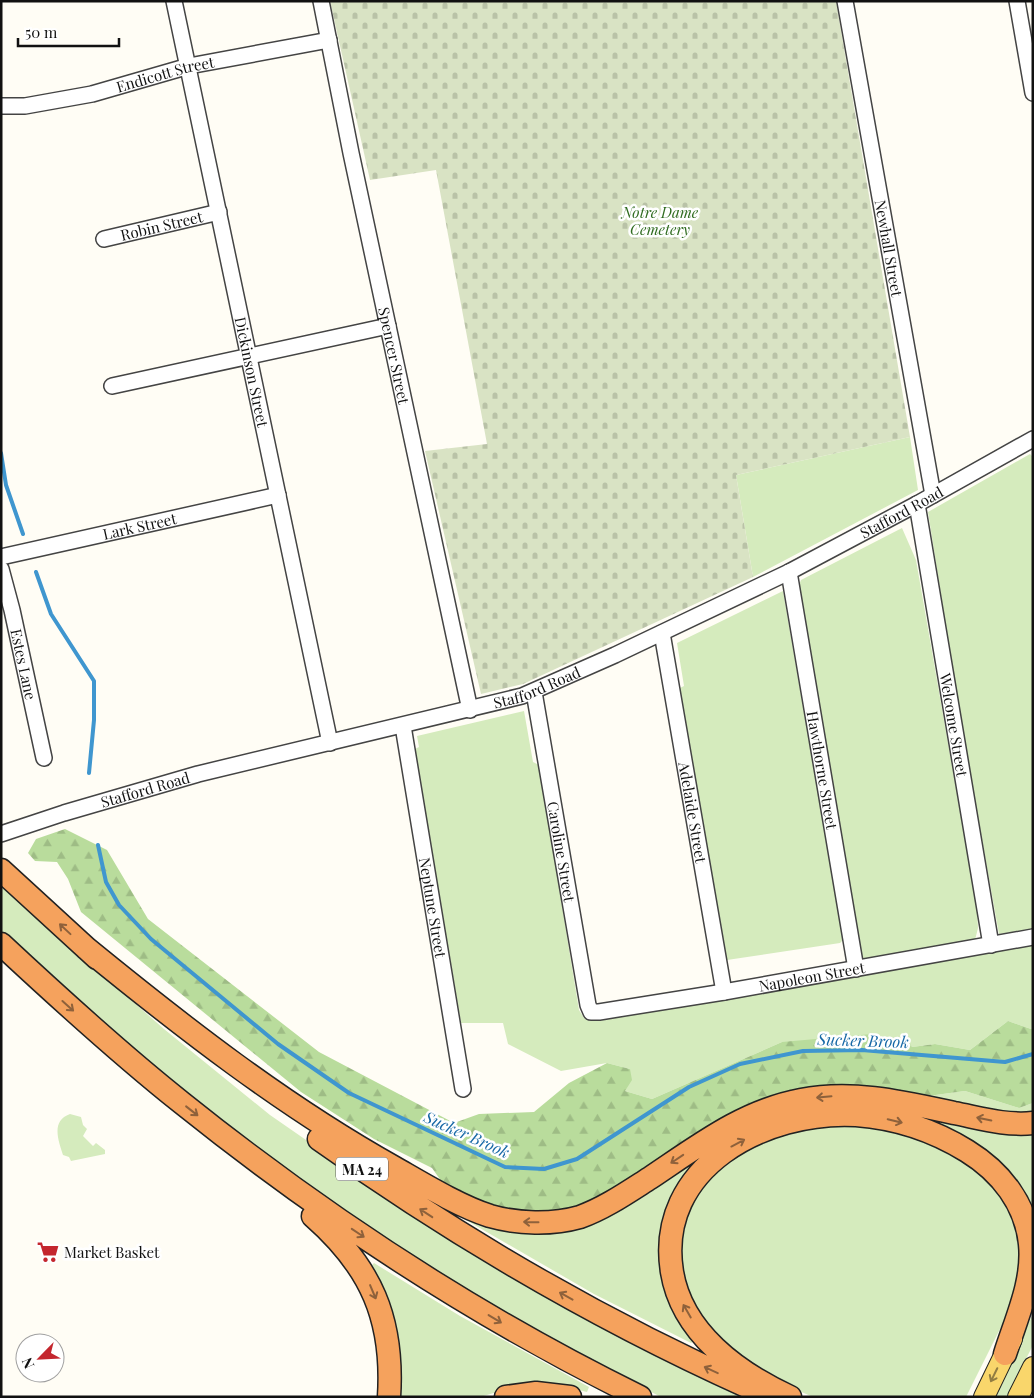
<svg xmlns="http://www.w3.org/2000/svg" width="1034" height="1398" viewBox="0 0 1034 1398" font-family="'Playfair Display',serif">
<style>
.green{fill:#d5ebbd}
.forest{fill:url(#forest-firs)}
.cemetery{fill:url(#cemetery-stones)}
.lines{fill:none;stroke-linecap:round;stroke-linejoin:round}
.stream{stroke:#3f96cf;stroke-width:4}
.minor-casing{stroke:#444;stroke-width:18}
.major-casing{stroke:#222;stroke-width:22}
.highway-casing{stroke:#222;stroke-width:25}
.minor{stroke:#fff;stroke-width:15}
.major{stroke:#f9d66b;stroke-width:20}
.highway{stroke:#f5a25d;stroke-width:22}
.oneway{stroke:#8e613b}
.oneway2{stroke:#917d42}
.labels{text-anchor:middle;dominant-baseline:central;stroke-width:5;stroke-linejoin:round;paint-order:stroke}
.shield{fill:#fff;stroke:#585858;stroke-width:1}
.shield-label{font-size:14px;font-weight:bold;fill:#111}
.street-label{font-size:15px;fill:#111;stroke:#fff}
.park-label{font-size:15px;font-style:italic;fill:#2f6b1f;stroke:#fff}
.poi-label{font-size:15px;fill:#111;stroke:#fff;text-anchor:start}
.water-label{font-size:16px;font-style:italic;fill:#1768a6;stroke:#fff}
</style>
<defs>
<pattern id="forest-firs" width="22" height="20" patternUnits="userSpaceOnUse" patternTransform="scale(1.25)"><rect width="22" height="20" fill="#b9dc9c"/><path d="M5 1l3.5 6h-7zM16 11l3.5 6h-7z" fill="#9ebc85"/></pattern>
<pattern id="cemetery-stones" width="16" height="16" patternUnits="userSpaceOnUse" patternTransform="scale(1.25)"><rect width="16" height="16" fill="#d9e3c4"/><path d="M2 7V4a2 2 0 0 1 4 0v3zM10 15v-3a2 2 0 0 1 4 0v3z" fill="#b9c2a7"/></pattern>
</defs>
<rect width="100%" height="100%" fill="#fffdf5"/>
<path class="green" d="M910,437L918,490L753,577L736,475Z
M1030,454L1033,457V929L999,934L961,723L928,512Z
M902,528L916,560L977,909L978,928L975,940L864,959L862,957L799,585L801,580Z
M783,591L843,940L840,943L727,960L680,688L684,686L677,643Z
M524,711L533,762L539,765L579,1010L584,1018L592,1021L1033,945V1028L1031,1029L1008,1021L970,1050L935,1044L912,1047L908,1042H782L652,1099L625,1091L630,1069L607,1063L561,1071L508,1044L503,1023H461L415,749L419,747L417,736Z
M1,881L79,954L164,1029L270,1115L384,1194L751,1397H661L556,1343L456,1285L271,1161L110,1031L1,931Z
M965,1091L1019,1108L1033,1103V1115L1012,1117L921,1097Z
M915,1111L1033,1129V1222L931,1123Z
M70,1114L81,1117L83,1125L87,1129L83,1136L93,1146L96,1143L105,1150V1154L71,1161L69,1157L63,1155C58,1139 51,1121 70,1114Z
M820,1123L885,1126L959,1154L1002,1194L1020,1229L1022,1265L1010,1309L1007,1311L1008,1313L966,1397H813L774,1380L732,1353L690,1303L676,1249L692,1196L747,1145Z
M703,1150L707,1154L666,1218L696,1339L691,1343L594,1294L466,1220L469,1214Z
M374,1263L460,1316L589,1387L587,1392L567,1387H514L480,1397H396L370,1267Z
M1033,1314V1345L1007,1397H992Z"/>
<path class="forest" d="M65,829L107,850L148,919L319,1052L454,1123L479,1114L534,1112L569,1083L607,1063L630,1069L632,1080L625,1091L652,1099L782,1042L872,1034L874,1041L880,1043L909,1042L912,1047L935,1044L970,1050L1008,1021L1031,1029L1033,1028V1103L1019,1108L965,1091L921,1097L877,1089L631,1181L579,1209L551,1213L492,1208L444,1185L432,1168L374,1139L301,1092L81,912L68,879L57,862L35,861L28,853L36,839Z"/>
<path class="cemetery" d="M330,1H836L910,437L736,475L753,577L523,684L481,694L425,451L487,444L436,170L370,180Z"/>
<g class="lines">
<path class="stream" d="M1,453L6,485L23,534
M36,572L51,614L94,681V720L89,773
M98,845L106,882L119,905L151,939L278,1044L349,1093L505,1167L544,1169L577,1159L689,1087L740,1064L803,1051L862,1050L1005,1062L1033,1054"/>
<g class="minor-casing">
<g id="minor">
<path id="s1" d="M174,1L330,743"/>
<path id="s2" d="M321,1L351,153L470,710"/>
<path id="s3" d="M845,1L933,495"/>
<path d="M1017,1L1033,93"/>
<path id="s4" d="M1,106H25L92,94L189,66L329,40"/>
<path id="s5" d="M104,239L219,212"/>
<path d="M112,386L388,326"/>
<path id="s6" d="M917,504L991,945"/>
<path id="s7" d="M1,557L278,495"/>
<path id="s8" d="M1,569L12,610L44,758"/>
<path id="s9" d="M789,572L856,969"/>
<path id="s10" d="M662,633L724,992"/>
<path id="s11" d="M534,692L588,1005L591,1012H599L724,992L1033,937"/>
<path id="s12" d="M403,726L463,1089"/>
<path id="s13" d="M1,834L64,813L198,774L522,696L615,655L789,572L917,504L1033,439"/>
</g>
</g>
<g class="major-casing">
<path id="major" d="M984,1397L1012,1339
M1018,1397L1033,1367"/>
</g>
<g class="highway-casing">
<path id="highway" d="M1,870L97,958
M1,944C60,999 119,1053 182,1103C324,1217 477,1317 640,1397
M86,948C184,1028 284,1106 395,1168C423,1184 459,1206 490,1216C518,1224 552,1225 580,1217C605,1208 628,1192 650,1178C698,1146 743,1111 801,1100C853,1090 903,1102 954,1113C980,1118 1006,1126 1033,1123
M319,1139C461,1240 611,1327 771,1397
M313,1216C371,1267 394,1319 389,1397
M506,1397L536,1393L570,1397
M790,1397C738,1373 682,1333 672,1272C655,1167 765,1110 856,1115C896,1118 933,1130 967,1151C1001,1172 1026,1204 1030,1244C1034,1281 1016,1319 1005,1354"/>
</g>
<use href="#minor" class="minor"/>
<use href="#major" class="major"/>
<use href="#highway" class="highway"/>
</g>
<defs><path id="oneway-shaft" d="M-6 0H5M1.5-3L5.5 0L1.5 3" fill="none" stroke-width="1.6" stroke-linecap="round" stroke-linejoin="round" transform="scale(1.25)"/></defs>
<g class="oneway">
<use href="#oneway-shaft" transform="translate(65 929) rotate(-137)"/>
<use href="#oneway-shaft" transform="translate(68 1006) rotate(42)"/>
<use href="#oneway-shaft" transform="translate(824 1097) rotate(175)"/>
<use href="#oneway-shaft" transform="translate(192 1111) rotate(38)"/>
<use href="#oneway-shaft" transform="translate(984 1119) rotate(-168)"/>
<use href="#oneway-shaft" transform="translate(895 1121) rotate(13)"/>
<use href="#oneway-shaft" transform="translate(738 1143) rotate(-28)"/>
<use href="#oneway-shaft" transform="translate(677 1159) rotate(146)"/>
<use href="#oneway-shaft" transform="translate(426 1213) rotate(-147)"/>
<use href="#oneway-shaft" transform="translate(531 1222) rotate(-179)"/>
<use href="#oneway-shaft" transform="translate(358 1233) rotate(34)"/>
<use href="#oneway-shaft" transform="translate(373 1292) rotate(67)"/>
<use href="#oneway-shaft" transform="translate(566 1296) rotate(-151)"/>
<use href="#oneway-shaft" transform="translate(687 1311) rotate(-120)"/>
<use href="#oneway-shaft" transform="translate(495 1319) rotate(31)"/>
<use href="#oneway-shaft" transform="translate(711 1370) rotate(-155)"/>
</g>
<use class="oneway2" href="#oneway-shaft" transform="translate(994 1375) rotate(116)"/>
<defs>
<g id="supermarket-bare" transform="scale(1.725)"><path d="M-6-5.5h2.5l.6 2H6L4.5 2H-2.5L-4.4-4H-6ZM-1.5 3.2a1.3 1.3 0 1 0 .1 0ZM3 3.2a1.3 1.3 0 1 0 .1 0Z" fill="#c4262e" stroke="#fff" stroke-width="2.5" paint-order="stroke"/></g>
</defs>
<g fill-rule="evenodd">
<use href="#supermarket-bare" x="48" y="1252"/>
</g>
<g class="labels">
<rect class="shield" x="336" y="1157.5" width="52" height="23" rx="4"/>
<g class="shield-label">
<text x="362" y="1169">MA 24</text>
</g>
<g class="street-label">
<text stroke="none"><textPath href="#s4" startOffset="168">Endicott Street</textPath></text>
<text stroke="none"><textPath href="#s5" startOffset="59">Robin Street</textPath></text>
<text stroke="none"><textPath href="#s3" startOffset="251">Newhall Street</textPath></text>
<text stroke="none"><textPath href="#s2" startOffset="362">Spencer Street</textPath></text>
<text stroke="none"><textPath href="#s1" startOffset="379">Dickinson Street</textPath></text>
<text stroke="none"><textPath href="#s13" startOffset="961">Stafford Road</textPath></text>
<text stroke="none"><textPath href="#s7" startOffset="142">Lark Street</textPath></text>
<text stroke="none"><textPath href="#s8" startOffset="98">Estes Lane</textPath></text>
<text stroke="none"><textPath href="#s13" startOffset="556">Stafford Road</textPath></text>
<text stroke="none"><textPath href="#s6" startOffset="224">Welcome Street</textPath></text>
<text stroke="none"><textPath href="#s9" startOffset="201">Hawthorne Street</textPath></text>
<text stroke="none"><textPath href="#s13" startOffset="151">Stafford Road</textPath></text>
<text stroke="none"><textPath href="#s10" startOffset="182">Adelaide Street</textPath></text>
<text stroke="none"><textPath href="#s11" startOffset="162">Caroline Street</textPath></text>
<text stroke="none"><textPath href="#s12" startOffset="184">Neptune Street</textPath></text>
<text stroke="none"><textPath href="#s11" startOffset="549">Napoleon Street</textPath></text>
</g>
<g class="park-label">
<text x="660" y="212">Notre Dame<tspan x="660" dy="17">Cemetery</tspan></text>
</g>
<g class="poi-label">
<text x="64" y="1252">Market Basket</text>
</g>
<g class="water-label">
<text transform="translate(863 1040) rotate(2)">Sucker Brook</text>
<text transform="translate(467 1134) rotate(24)">Sucker Brook</text>
</g>
</g>
<rect width="1034" height="1398" fill="none" stroke="#111111" stroke-width="5"/>
<g transform="translate(40 1358) rotate(246)"><circle r="24" fill="#ffffff" stroke="#a0a0a0"/>
<path d="M0-4L9 19L0 12L-9 19Z" fill="#c4262e"/>
<text y="-8" font-size="14" font-weight="bold" text-anchor="middle" fill="#111111">N</text>
</g>
<path d="M18 38v8h101v-8" fill="none" stroke="#111111" stroke-width="2.5"/>
<text x="25" y="38" font-size="15" fill="#111111" stroke="#ffffff" stroke-width="4" paint-order="stroke">50 m</text>
</svg>
